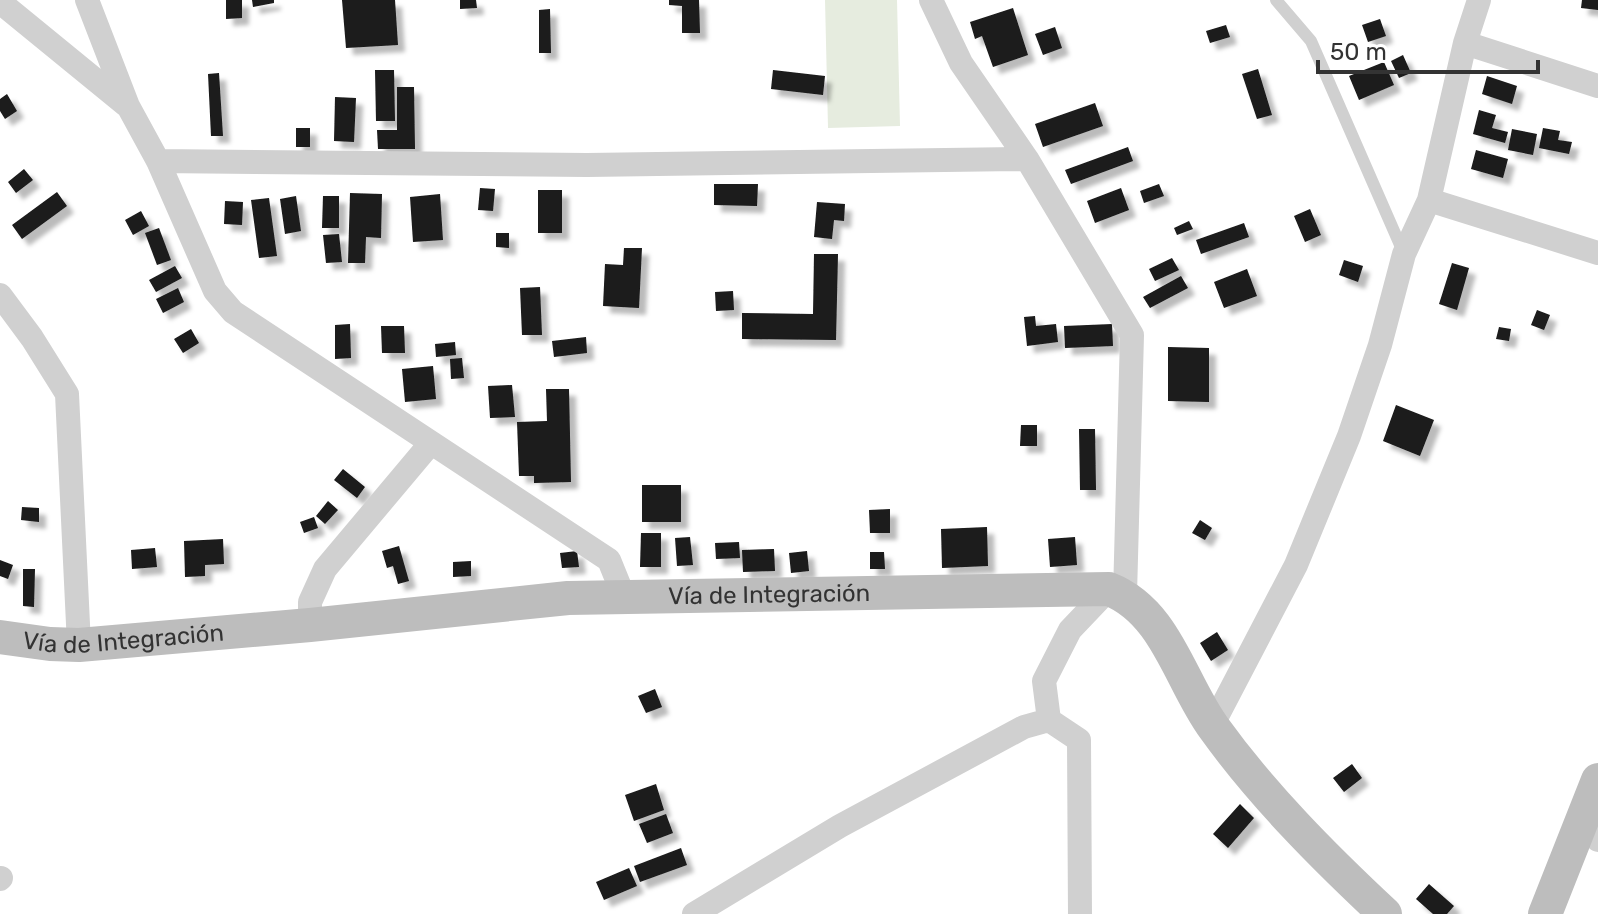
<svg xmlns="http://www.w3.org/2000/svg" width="1598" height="914" viewBox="0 0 1598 914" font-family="Rubik,sans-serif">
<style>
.green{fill:#e6ecdf}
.building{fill:#1a1a1a;filter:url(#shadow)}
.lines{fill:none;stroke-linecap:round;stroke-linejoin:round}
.service{stroke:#d0d0d0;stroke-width:12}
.minor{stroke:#d0d0d0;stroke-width:24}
.secondary{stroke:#bdbdbd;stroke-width:34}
.labels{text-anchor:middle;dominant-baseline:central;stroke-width:8;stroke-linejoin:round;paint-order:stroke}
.street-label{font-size:24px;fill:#333;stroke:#fff}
</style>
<defs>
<filter id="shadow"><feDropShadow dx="7" dy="7" stdDeviation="2" flood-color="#0004"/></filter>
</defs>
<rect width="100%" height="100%" fill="#fff"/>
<path class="green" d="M825,0H897L900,126L828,128Z"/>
<path class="building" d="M226,0H242V18L226,19Z
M252,0H274V3L253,7Z
M342,0H395L398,45L346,48Z
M460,0H476L477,8L460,9Z
M669,0H699L700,33H682V6L669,5Z
M1582,0H1598V10L1581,8Z
M1013,8L1028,55L993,67L982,36L975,39L970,22Z
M550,9L551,53H539V10Z
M1380,19L1386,36L1368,42L1362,25Z
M1226,25L1230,37L1210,43L1206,31Z
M1055,27L1062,48L1043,55L1035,34Z
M1403,55L1411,73L1399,78L1391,61Z
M1384,62L1394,85L1359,100L1349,76Z
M1258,69L1272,115L1257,119L1242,74Z
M375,70H394L395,121H376Z
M773,70L825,76L823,95L771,89Z
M219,73L223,136H211L208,74Z
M1487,76L1517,86L1512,104L1482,94Z
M397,87H414L415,149H378L377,130H397Z
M7,94L17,111L5,119L0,111V99Z
M335,97L356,98L354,142L334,141Z
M1095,103L1103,126L1043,147L1035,124Z
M1479,110L1496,115L1492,128L1508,132L1505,143L1473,134Z
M296,128H310V147H296Z
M1543,128L1560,131L1558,140L1572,142L1569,154L1539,148Z
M1512,129L1537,134L1533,155L1508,150Z
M1128,147L1133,161L1071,184L1065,170Z
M1476,150L1508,159L1503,178L1471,169Z
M24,169L33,180L16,193L8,182Z
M714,184H758L757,206L714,205Z
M1159,184L1164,196L1144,203L1140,191Z
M480,188L495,189L493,211L478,210Z
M1121,188L1129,210L1095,223L1087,201Z
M538,190H562V233H538Z
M57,192L67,206L22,239L12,225Z
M350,193L382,194L381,238L366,237L365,263H348Z
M440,194L443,240L413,242L410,197Z
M296,196L301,231L285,234L280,199Z
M323,196H339V228H322Z
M269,198L277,256L259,258L251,200Z
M225,201L243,202L242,225L224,224Z
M817,202L845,204L844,221L834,220L832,239L814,237Z
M1310,209L1321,235L1305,242L1294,216Z
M141,211L149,226L133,235L125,220Z
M1189,221L1193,229L1177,235L1174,228Z
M1244,223L1249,237L1201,254L1196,240Z
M159,228L171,260L157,265L145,233Z
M496,233H509V248L496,247Z
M339,234L342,262L326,263L323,235Z
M624,248H642L639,308L603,306L605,264L623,265Z
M814,254H838L836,340L742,339V313L813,314Z
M1172,258L1179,270L1155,281L1149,269Z
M1344,260L1363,266L1358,282L1339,275Z
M1452,263L1469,268L1457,310L1439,304Z
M175,266L182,278L156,292L149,280Z
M1247,269L1257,296L1224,308L1214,282Z
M1181,276L1188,288L1150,308L1143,297Z
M540,287L542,335H522L520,288Z
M178,288L184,302L163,313L156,299Z
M733,291L734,310L716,311L715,292Z
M1537,310L1550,315L1544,330L1531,325Z
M1035,316L1036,326L1056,324L1058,342L1027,346L1024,317Z
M350,324L351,358L335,359V325Z
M1112,324L1113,346L1065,348L1064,326Z
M381,326H404L405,353H382Z
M1499,327L1511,329L1509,341L1496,339Z
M191,329L199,343L183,353L174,339Z
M586,337L587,353L554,357L552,341Z
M455,342L456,355L436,357L435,344Z
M1168,347L1209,348V402L1168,401Z
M462,358L464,378L451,379L450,359Z
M433,366L436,399L405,402L402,369Z
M512,385L515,417L490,418L488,386Z
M546,389H569L571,482L534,483V476H519L517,422L547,421Z
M1396,405L1434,420L1420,456L1383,441Z
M1021,425H1037V446H1020Z
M1079,429H1095L1096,490H1080Z
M343,469L365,487L357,498L334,480Z
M642,485H681V522H642Z
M328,501L338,510L325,524L316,516Z
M22,507L39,508V522L21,520Z
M890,509V533H870L869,510Z
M314,517L318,528L304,533L300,522Z
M1200,520L1212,528L1205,540L1192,533Z
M987,527L988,566L942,568L941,529Z
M641,533H661V567H640Z
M690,537L693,565L677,566L675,538Z
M1075,537L1077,565L1050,567L1048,539Z
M223,539L224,564L205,565V576L185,577L184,541Z
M739,542L740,558L716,559L715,543Z
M399,546L409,581L398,584L393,566L387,568L382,551Z
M155,548L157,567L132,569L131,550Z
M774,549L775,571L743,572L742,550Z
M577,551L579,567L562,568L560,553Z
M807,551L809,571L791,573L789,553Z
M870,552H884L885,569H870Z
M0,560L13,565L8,579L0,576Z
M471,561V576L453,577V562Z
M23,569H35L34,607L23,606Z
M1217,632L1228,650L1211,661L1200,643Z
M655,689L662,707L646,713L638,696Z
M1352,764L1362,778L1344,792L1333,778Z
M656,784L664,810L634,821L625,795Z
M1240,804L1254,818L1228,848L1213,834Z
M666,814L673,833L647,843L639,824Z
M681,848L687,865L640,882L634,866Z
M629,868L637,886L604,900L596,882Z
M1429,884L1454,906L1447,914H1433L1416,899Z"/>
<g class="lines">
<path class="service" d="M1276,0L1311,41L1404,254"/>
<path class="minor" d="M87,0L128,106L158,161L215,291L233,312L609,560L624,597
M931,0L961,63L1027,159L1132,335L1125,595
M0,2L126,105
M1465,43L1598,86
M158,161L587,165L1027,159
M1429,200L1598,253
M0,295L32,338L67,394L79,645
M310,625V602L325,569L430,444
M1212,726L1296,565L1349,436L1380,345L1404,254L1429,200L1465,43L1479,0
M1587,804L1598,840
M0,879L1,878
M694,914L840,826L1024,727L1049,720
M1080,914L1079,740L1049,720L1044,681L1070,630L1109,589"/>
<g class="secondary">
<path id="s1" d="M0,637L50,644L79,645L310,625L568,598L1109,589C1167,612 1180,682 1214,728C1263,796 1324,857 1385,914"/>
<path d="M1545,914L1598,780"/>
</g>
</g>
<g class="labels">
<g class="street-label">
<text stroke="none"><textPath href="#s1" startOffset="772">Vía de Integración</textPath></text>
<text stroke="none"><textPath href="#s1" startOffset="124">Vía de Integración</textPath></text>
</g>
</g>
<path d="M1318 60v12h220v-12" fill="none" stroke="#333333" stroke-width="4"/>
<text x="1330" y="60" font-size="24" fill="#333333" stroke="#ffffff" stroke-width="6" paint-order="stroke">50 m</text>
</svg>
